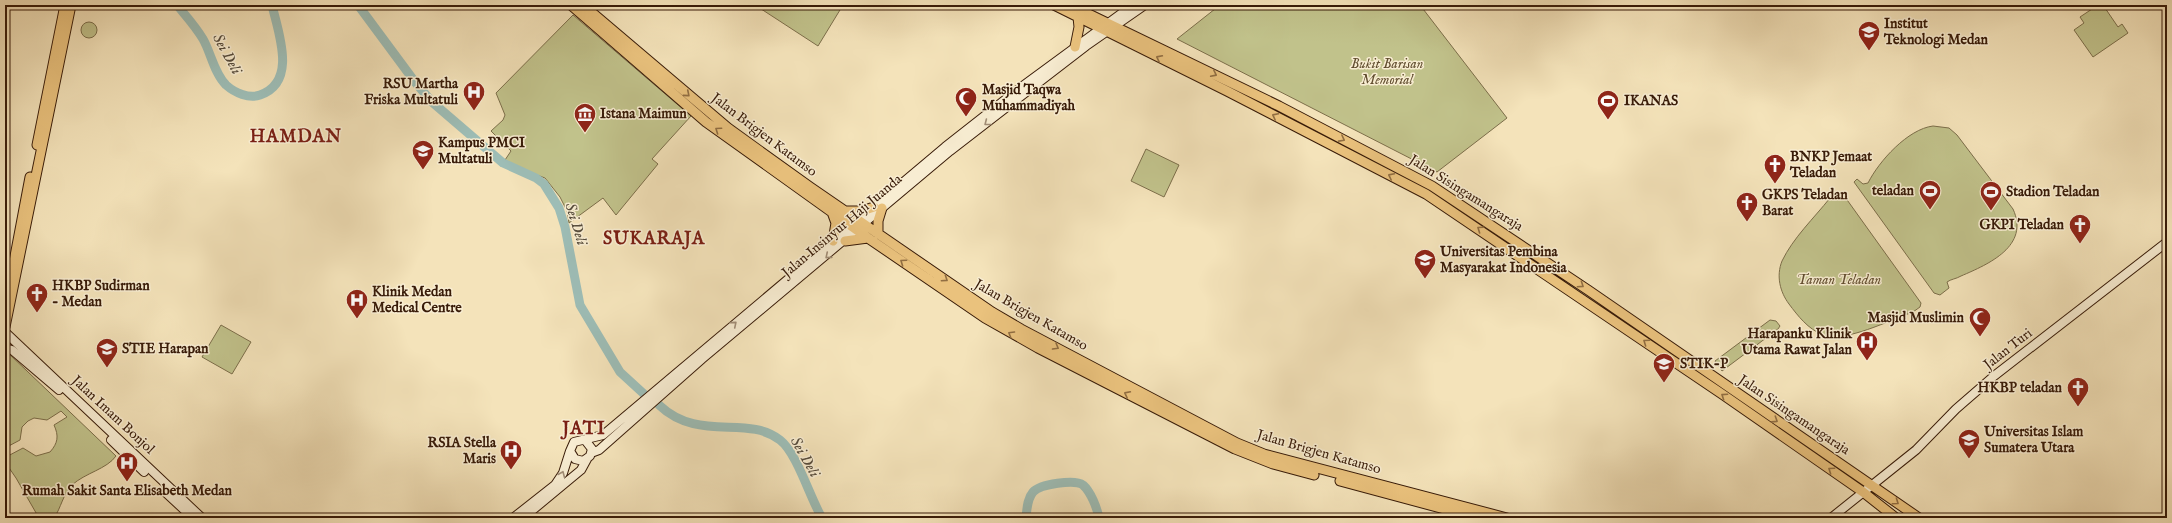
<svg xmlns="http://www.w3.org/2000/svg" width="2172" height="523" viewBox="0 0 2172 523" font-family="'IM FELL English',serif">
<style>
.green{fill:#c1c28b;stroke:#7c6e4a}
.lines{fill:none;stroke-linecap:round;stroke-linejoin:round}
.river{stroke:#9dbdb6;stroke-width:9}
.secondary-casing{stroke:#381b08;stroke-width:10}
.primary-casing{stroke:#381b08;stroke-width:11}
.secondary{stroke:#f8edd2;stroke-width:8}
.primary{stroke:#eac27d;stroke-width:9}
.oneway{stroke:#916e42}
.oneway2{stroke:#a28e77}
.labels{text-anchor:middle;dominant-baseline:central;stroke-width:3;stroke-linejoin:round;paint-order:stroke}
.poi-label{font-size:14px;font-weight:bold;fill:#381b08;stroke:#f8edd2;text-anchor:start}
.park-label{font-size:14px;font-style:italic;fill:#614d2f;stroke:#f8edd2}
.street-label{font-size:14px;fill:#381b08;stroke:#f8edd2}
.water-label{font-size:15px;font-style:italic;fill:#564c3c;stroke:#f8edd2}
.district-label{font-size:18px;font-weight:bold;letter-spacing:1px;fill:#7a1f14;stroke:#f8edd2}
</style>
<rect width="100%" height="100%" fill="#f4e3ba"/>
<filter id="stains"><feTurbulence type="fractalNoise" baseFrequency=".005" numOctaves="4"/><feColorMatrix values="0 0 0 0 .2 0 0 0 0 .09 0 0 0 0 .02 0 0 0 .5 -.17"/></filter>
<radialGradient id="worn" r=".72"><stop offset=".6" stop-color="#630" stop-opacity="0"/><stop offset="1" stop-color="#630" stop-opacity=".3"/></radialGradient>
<path class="green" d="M755,5H843L818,46Z
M1220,5H1420L1507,118L1437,172L1177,39Z
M2098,5H2103L2118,27L2122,24L2128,33L2093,57L2074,30L2084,23L2080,17Z
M573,15L691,116L652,159L658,164L616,215L603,198L569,223L567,211L560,197L545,178L518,168L505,160L511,151L491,131L503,120L505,115L496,93Z
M81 30a8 8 0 1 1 16 0a8 8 0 1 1-16 0Z
M1933,126L1949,128L1957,135L2013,209C2030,246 1989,264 1961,276C1956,279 1951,279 1947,282L1949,288L1940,295L1934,293L1854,182L1857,179L1863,184L1868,183C1879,161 1908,129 1933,126Z
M1146,149L1179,165L1164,197L1131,181Z
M1837,194L1845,197L1921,303L1920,307L1913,312C1890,320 1845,343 1823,335C1808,329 1798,316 1789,304C1780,292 1776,276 1782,261C1793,238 1814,218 1830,198Z
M1770,320L1776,321L1780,326L1778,329L1722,371L1715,361Z
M221,325L251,342L232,374L202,357Z
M5,350L116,456C107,469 85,473 72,485C63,494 61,508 54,518H39L16,478L5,462V455L6,457L23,448L36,456L50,452C58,443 59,436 54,425L67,417L61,411L47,420L34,418L28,421L22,427L20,440L5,448Z"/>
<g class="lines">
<path class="river" d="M177,5C186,16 196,27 203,39C211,53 214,73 226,85C235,93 249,99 260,95C298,82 278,32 272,5
M358,5L415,82L432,102L503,163L536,178L544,184L559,208L565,227L580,305L620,372L644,394
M659,405C699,443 747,414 780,440C797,453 810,498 822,518
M1026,518C1027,509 1027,499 1033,492C1040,484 1075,479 1083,485C1091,492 1097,508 1099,518"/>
<g class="secondary-casing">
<path id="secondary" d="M5,332L202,518
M5,348L12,350L59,390
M111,440L144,472
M585,440L592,449L590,456L583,461L575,459L570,451L574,442L603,435L945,147L1024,85L1133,5
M591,453L599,450L702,359L950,151L1086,46L1145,5
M164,491L193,518
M513,518L555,485L563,473L570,451
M523,518L581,470L587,459
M1831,518L1916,450L1956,409L1994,376L2167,242"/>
</g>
<g class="primary-casing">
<path id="primary" d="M571,5L706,122L868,238L985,318L1038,348L1235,449L1273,464L1314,475
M583,5L728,128L810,187L992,312L1021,329L1237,443L1264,454L1507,518
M1054,5L1227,91L1426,194L1722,394L1863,492L1896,518
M1070,5L1279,106L1432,186L1588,290L1919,518
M1075,47L1079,27L1078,17
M37,145L65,5
M845,211H862L874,207
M832,212L836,223L833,241
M878,234V221L882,208
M845,241L868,238
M5,285L12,272L30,177
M5,327L71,5
M1340,481L1478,518"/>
</g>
<use href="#secondary" class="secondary"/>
<use href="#primary" class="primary"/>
</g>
<defs><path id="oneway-chevron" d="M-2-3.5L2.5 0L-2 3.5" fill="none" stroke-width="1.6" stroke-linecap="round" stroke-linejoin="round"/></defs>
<g class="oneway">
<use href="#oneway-chevron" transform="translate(1159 58) rotate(-153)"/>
<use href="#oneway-chevron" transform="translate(1214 74) rotate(26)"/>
<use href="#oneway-chevron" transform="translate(687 94) rotate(40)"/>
<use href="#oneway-chevron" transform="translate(1275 116) rotate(-153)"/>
<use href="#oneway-chevron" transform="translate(718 130) rotate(-145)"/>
<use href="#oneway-chevron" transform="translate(1342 139) rotate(28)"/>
<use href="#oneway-chevron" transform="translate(1391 176) rotate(-153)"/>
<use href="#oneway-chevron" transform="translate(1480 229) rotate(-145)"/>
<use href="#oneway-chevron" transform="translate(903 262) rotate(-145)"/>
<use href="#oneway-chevron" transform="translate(945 279) rotate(34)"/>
<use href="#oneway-chevron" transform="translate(1581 285) rotate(34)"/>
<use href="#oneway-chevron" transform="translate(1011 334) rotate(-149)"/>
<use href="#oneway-chevron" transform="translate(1646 342) rotate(-145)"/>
<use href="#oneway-chevron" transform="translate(1056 347) rotate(30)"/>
<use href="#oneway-chevron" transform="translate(1127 394) rotate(-153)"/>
<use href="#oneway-chevron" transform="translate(1724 396) rotate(-146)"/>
<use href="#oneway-chevron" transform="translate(1775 420) rotate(33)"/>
<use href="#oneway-chevron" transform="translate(1831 470) rotate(-145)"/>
<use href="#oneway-chevron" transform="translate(1896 502) rotate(35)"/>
</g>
<g class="oneway2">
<use href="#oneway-chevron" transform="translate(987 123) rotate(142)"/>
<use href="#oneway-chevron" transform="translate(828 256) rotate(140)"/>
<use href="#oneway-chevron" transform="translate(734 324) rotate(-40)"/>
<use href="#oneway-chevron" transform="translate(562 474) rotate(-67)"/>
</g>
<defs>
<g id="university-pin" transform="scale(1.15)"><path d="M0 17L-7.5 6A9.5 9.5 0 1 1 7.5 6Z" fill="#8f2418" stroke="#f8edd2"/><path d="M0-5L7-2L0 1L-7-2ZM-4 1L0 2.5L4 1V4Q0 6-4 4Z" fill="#fff"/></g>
<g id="hospital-pin" transform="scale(1.15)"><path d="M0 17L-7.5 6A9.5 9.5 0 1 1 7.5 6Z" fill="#8f2418" stroke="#f8edd2"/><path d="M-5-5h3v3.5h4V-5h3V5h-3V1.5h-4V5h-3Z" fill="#fff"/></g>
<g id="mosque-pin" transform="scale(1.15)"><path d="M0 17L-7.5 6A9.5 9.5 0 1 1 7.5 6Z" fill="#8f2418" stroke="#f8edd2"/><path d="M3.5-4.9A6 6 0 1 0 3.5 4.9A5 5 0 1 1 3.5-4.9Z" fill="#fff"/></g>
<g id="stadium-pin" transform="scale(1.15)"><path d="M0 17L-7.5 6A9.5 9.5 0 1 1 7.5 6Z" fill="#8f2418" stroke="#f8edd2"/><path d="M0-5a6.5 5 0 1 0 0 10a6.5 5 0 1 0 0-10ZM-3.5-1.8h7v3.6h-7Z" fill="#fff"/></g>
<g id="museum-pin" transform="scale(1.15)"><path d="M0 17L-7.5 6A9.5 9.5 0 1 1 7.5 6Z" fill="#8f2418" stroke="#f8edd2"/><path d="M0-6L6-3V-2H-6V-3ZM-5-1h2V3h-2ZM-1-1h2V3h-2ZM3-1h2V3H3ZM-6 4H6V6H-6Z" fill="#fff"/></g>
<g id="church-pin" transform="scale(1.15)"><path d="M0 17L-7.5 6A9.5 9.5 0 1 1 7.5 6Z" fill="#8f2418" stroke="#f8edd2"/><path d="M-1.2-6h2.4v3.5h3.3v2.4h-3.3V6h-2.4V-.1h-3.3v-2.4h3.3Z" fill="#fff"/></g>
</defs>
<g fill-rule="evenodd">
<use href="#university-pin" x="1869" y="32"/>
<use href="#hospital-pin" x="474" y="92"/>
<use href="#mosque-pin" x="966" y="98"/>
<use href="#stadium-pin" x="1608" y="101"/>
<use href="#museum-pin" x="585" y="114"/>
<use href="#university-pin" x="423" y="151"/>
<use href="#church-pin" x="1775" y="165"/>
<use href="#stadium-pin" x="1930" y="191"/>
<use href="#stadium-pin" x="1991" y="192"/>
<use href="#church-pin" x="1747" y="203"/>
<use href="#church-pin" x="2080" y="225"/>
<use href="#university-pin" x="1425" y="260"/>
<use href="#church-pin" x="37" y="294"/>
<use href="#hospital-pin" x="357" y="300"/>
<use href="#mosque-pin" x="1980" y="318"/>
<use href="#hospital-pin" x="1867" y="342"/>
<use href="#university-pin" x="107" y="349"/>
<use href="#university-pin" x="1664" y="364"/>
<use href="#church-pin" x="2078" y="388"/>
<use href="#university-pin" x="1969" y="440"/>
<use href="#hospital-pin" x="511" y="451"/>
<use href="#hospital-pin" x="127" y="463"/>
</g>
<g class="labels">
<g class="poi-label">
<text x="1884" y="24">Institut<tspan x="1884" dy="16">Teknologi Medan</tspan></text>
<text x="458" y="84" text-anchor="end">RSU Martha<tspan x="458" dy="16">Friska Multatuli</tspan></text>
<text x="982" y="90">Masjid Taqwa<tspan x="982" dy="16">Muhammadiyah</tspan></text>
<text x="1624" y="101">IKANAS</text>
<text x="600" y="114">Istana Maimun</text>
<text x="438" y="143">Kampus PMCI<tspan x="438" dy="16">Multatuli</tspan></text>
<text x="1790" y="157">BNKP Jemaat<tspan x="1790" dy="16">Teladan</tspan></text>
<text x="1914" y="191" text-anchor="end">teladan</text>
<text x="2006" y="192">Stadion Teladan</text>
<text x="1762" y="195">GKPS Teladan<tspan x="1762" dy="16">Barat</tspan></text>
<text x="2064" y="225" text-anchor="end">GKPI Teladan</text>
<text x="1440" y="252">Universitas Pembina<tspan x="1440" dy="16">Masyarakat Indonesia</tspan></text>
<text x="52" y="286">HKBP Sudirman<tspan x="52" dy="16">- Medan</tspan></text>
<text x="372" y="292">Klinik Medan<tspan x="372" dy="16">Medical Centre</tspan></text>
<text x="1964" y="318" text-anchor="end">Masjid Muslimin</text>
<text x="1852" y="334" text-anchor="end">Harapanku Klinik<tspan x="1852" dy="16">Utama Rawat Jalan</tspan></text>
<text x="122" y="349">STIE Harapan</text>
<text x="1680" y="364">STIK-P</text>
<text x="2062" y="388" text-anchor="end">HKBP teladan</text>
<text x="1984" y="432">Universitas Islam<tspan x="1984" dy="16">Sumatera Utara</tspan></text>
<text x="496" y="443" text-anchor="end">RSIA Stella<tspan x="496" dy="16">Maris</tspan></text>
<text x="127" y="491" text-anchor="middle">Rumah Sakit Santa Elisabeth Medan</text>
</g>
<g class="park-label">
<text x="1387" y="64">Bukit Barisan<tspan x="1387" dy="16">Memorial</tspan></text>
<text x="1839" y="280">Taman Teladan</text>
</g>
<g class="street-label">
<text transform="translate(764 135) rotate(37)">Jalan Brigjen Katamso</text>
<text transform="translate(1466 193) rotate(32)">Jalan Sisingamangaraja</text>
<text transform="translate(842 226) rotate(-40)">Jalan Insinyur Haji Juanda</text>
<text transform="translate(1031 315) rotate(30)">Jalan Brigjen Katamso</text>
<text transform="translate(2008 349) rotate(-38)">Jalan Turi</text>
<text transform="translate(113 415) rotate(43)">Jalan Imam Bonjol</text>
<text transform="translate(1794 415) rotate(34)">Jalan Sisingamangaraja</text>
<text transform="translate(1319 452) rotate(16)">Jalan Brigjen Katamso</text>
</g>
<g class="water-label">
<text transform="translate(227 54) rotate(61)">Sei Deli</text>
<text transform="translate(576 224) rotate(73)">Sei Deli</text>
<text transform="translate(805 457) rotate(60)">Sei Deli</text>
</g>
<g class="district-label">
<text x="296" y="137">HAMDAN</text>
<text x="654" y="239">SUKARAJA</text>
<text x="584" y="429">JATI</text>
</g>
</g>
<rect width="2172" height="523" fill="none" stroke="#f4e3ba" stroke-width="20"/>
<rect x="6" y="6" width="2160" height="511" fill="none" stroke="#381b08" stroke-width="2"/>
<rect x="10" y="10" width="2152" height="503" fill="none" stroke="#381b08"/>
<rect width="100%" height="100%" filter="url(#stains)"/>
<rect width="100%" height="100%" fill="url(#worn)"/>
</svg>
